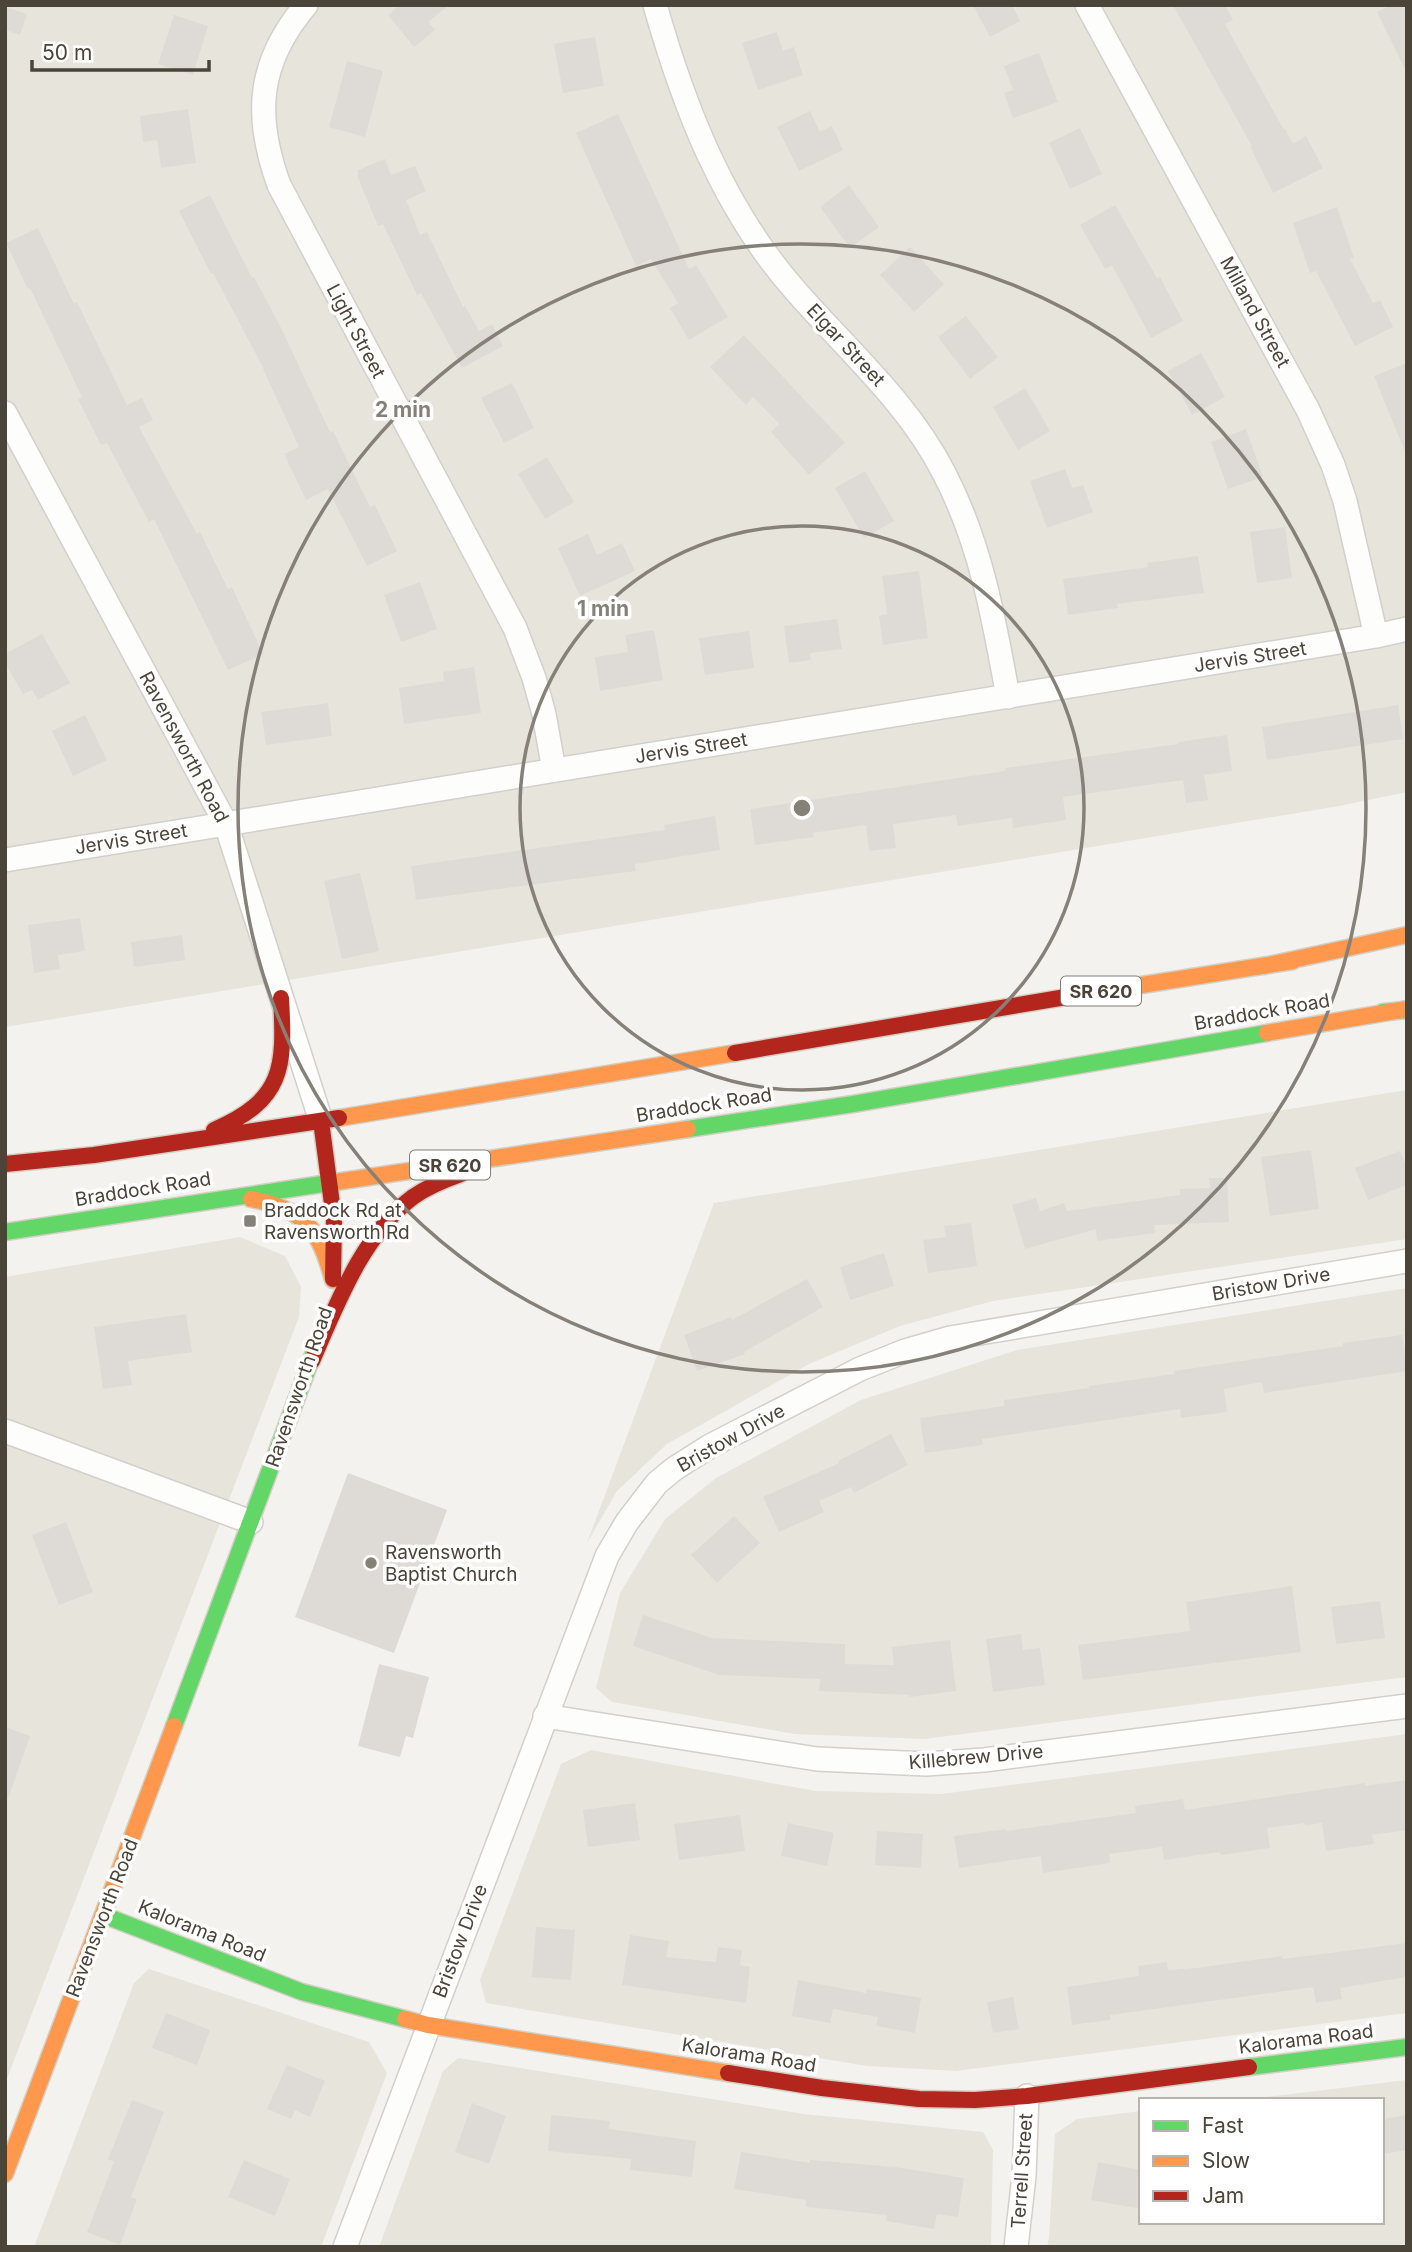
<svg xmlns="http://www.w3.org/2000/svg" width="1412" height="2252" viewBox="0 0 1412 2252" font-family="Inter,sans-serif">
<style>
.residential{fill:#e7e4dc}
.building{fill:#dedbd6}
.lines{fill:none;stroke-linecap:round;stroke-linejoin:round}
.street-casing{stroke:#d2d0cb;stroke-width:26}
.fast-casing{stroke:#d3cfc5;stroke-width:19}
.slow-casing{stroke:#d3cfc5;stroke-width:19}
.jam-casing{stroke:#d3cfc5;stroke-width:19}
.street{stroke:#fdfdfc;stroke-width:23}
.fast{stroke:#63d668;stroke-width:16}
.slow{stroke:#ff974d;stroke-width:16}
.jam{stroke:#b3261e;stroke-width:16}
.ring{fill:none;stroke:#868178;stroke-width:3.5}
.poi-dot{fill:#868178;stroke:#fff;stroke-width:2.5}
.labels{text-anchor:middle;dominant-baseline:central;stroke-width:7;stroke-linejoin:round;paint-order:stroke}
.shield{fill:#fff;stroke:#817c74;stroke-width:2}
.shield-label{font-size:18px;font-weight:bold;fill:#4b4439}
.street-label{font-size:19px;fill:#4b4439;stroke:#fff}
.poi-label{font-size:19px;fill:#4b4439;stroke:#fff;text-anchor:start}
.centre{fill:#868178;stroke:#fff;stroke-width:3.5}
.ring-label{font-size:21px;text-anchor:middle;font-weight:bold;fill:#868178;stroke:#fff;stroke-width:7;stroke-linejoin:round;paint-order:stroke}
</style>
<rect width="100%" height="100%" fill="#f4f2ee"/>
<path class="residential" d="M5,5H1407V792L1339,806L5,1027Z
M1407,1090V1239L993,1301L900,1326L809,1364L667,1444L617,1491L587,1543L714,1203Z
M240,1237L285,1256L301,1287L299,1317L5,2084V1277Z
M1407,1288V1677L924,1739L794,1734L612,1702L596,1688L620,1593L665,1519L716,1478L861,1400L1017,1350Z
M1407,1734V2013L956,2071L867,2066L486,2003L480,1980L561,1764L591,1750L816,1791L941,1794Z
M149,1969L369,2042L387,2073L321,2247H34L134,1983Z
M458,2058L804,2114L983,2132L993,2150L991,2247H379L443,2071Z
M1407,2080V2247H1047L1049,2238L1055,2134L1077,2119L1141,2111V2222H1382V2100H1240Z"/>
<path class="building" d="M400,5H449L428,22L435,30L414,47L388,15Z
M973,5H1012L1020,21L990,37Z
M1173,5H1225L1233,20L1225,24L1284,130L1285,129L1293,144L1306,136L1323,168L1273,193L1250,147L1252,146Z
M1391,5H1407V73L1377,12Z
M5,7L27,14L20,35L5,30Z
M174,15L208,26L193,75L158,64Z
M777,32L783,51L794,47L803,75L758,90L742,43Z
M595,37L604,86L563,93L554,44Z
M1039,53L1058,102L1013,118L1004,93L1013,90L1004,66Z
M347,61L383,71L365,137L329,127Z
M188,109L196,163L161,168L157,140L143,142L140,116Z
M810,111L820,132L832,126L843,150L799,171L777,127Z
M618,114L689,269L696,265L728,317L689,340L670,308L678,303L651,259L636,266L576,133Z
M1080,128L1102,174L1070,189L1049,143Z
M385,159L391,175L415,166L426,191L406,200L420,235L427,232L463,307L465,306L479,331L492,324L503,346L462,368L421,293L417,295L383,224L378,226L358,178V170Z
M849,185L879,227L850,248L820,207Z
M210,195L252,278L254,277L281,328L330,432L333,431L370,507L375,505L397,551L367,566L328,489L306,500L284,454L299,447L263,369H264L213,273L211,274L179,211Z
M1115,205L1157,278L1160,277L1183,321L1151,338L1112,265L1105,269L1080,225Z
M1337,207L1354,258L1350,259L1373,303L1380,300L1393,327L1355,346L1316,271L1310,273L1293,223Z
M38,228L74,304L77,302L127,405L142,398L153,420L139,427L197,534L200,532L228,589L232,587L263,654L228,670L154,519L149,522L107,443L101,445L78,399L82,397L30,288L28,289L6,243Z
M910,247L944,284L914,312L880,275Z
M966,316L998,357L970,379L938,337Z
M744,335L845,443L809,475L771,432L779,424L753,397L746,405L710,367Z
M1201,353L1225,397L1192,415L1168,371Z
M1407,363V454H1406L1374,376Z
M512,383L534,428L504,443L481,398Z
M1025,388L1050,431L1018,450L993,407Z
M1246,429L1263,477L1228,489L1211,442Z
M547,457L574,502L545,519L518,474Z
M1065,469L1072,488L1083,485L1093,512L1047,528L1030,481Z
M865,471L894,521L864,538L835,488Z
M1285,527L1292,578L1257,583L1250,532Z
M588,534L597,555L622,543L635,571L580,596L558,548Z
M1198,556L1204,593L1117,604L1118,608L1068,615L1063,579L1148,567L1147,563Z
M919,571L928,638L883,645L879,616L887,614L882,576Z
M420,582L437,629L401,642L384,595Z
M837,619L842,649L810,653L811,660L789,663L784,626Z
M654,630L663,680L600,691L595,657L628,652L625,635Z
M749,631L754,668L705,675L699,638Z
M42,634L70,683L38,700L32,690L23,694L5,663V654Z
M474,667L481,713L404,724L399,688L444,681L443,672Z
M328,703L332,736L266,745L261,712Z
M1398,705L1403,739L1267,760L1262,727Z
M85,715L107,760L73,776L52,731Z
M1227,735L1232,771L1204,775L1208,800L1186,803L1183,780L1063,797L1066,820L1013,828L1012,818L958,826L956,815L893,824L896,848L869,851L866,825L813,833L814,837L755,845L750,809L1005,771V768L1178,744V742Z
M715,816L720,850L635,864L636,871L416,900L411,866L665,830L664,825Z
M360,873L379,951L342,959L324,881Z
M80,918L85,951L58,955L60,969L34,973L28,925Z
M182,935L185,960L134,967L131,942Z
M1311,1150L1319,1209L1270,1216L1261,1157Z
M1400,1151L1407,1168V1185L1368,1200L1355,1168Z
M1209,1178H1227L1229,1222L1154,1225L1155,1233L1097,1241L1096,1229L1025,1249L1012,1205L1036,1198L1040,1211L1064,1203L1067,1211L1180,1195V1189L1210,1188Z
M971,1223L977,1266L928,1273L923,1240L946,1237L944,1226Z
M884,1253L894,1286L850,1300L840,1267Z
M807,1279L823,1307L744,1352L745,1354L697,1371L684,1335L731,1317L732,1320Z
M186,1314L192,1352L128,1361L132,1385L103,1389L94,1327Z
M1402,1335L1407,1371L1264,1393L1262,1382L1224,1389L1227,1412L1181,1418L1180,1409L982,1439L983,1445L925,1453L920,1418L1004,1406V1400L1089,1388V1386L1174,1374V1371L1343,1346V1343Z
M891,1434L908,1465L854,1493L851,1487L819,1501L824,1512L779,1532L763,1497L839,1463L838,1461Z
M348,1473L447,1510L394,1653L295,1617Z
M734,1516L760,1543L717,1583L691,1555Z
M66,1522L93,1592L59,1605L32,1535Z
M1292,1586L1301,1652L1083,1680L1078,1645L1190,1631L1186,1602Z
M1380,1601L1385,1638L1336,1644L1331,1607Z
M643,1615L712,1638L845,1644V1664L894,1665L892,1647L950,1640L956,1691L909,1697V1695L819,1691L820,1679L719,1675L633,1646Z
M1021,1634L1023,1650L1040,1648L1045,1685L993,1692L986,1639Z
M379,1664L429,1677L413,1738L406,1736L400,1757L358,1746Z
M5,1727L30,1736L8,1799L5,1798Z
M1407,1780V1830L1372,1835L1374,1844L1326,1851L1322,1823L1305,1825V1823L1267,1828L1270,1848L1221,1855L1220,1852L1164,1860L1162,1847L1109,1854L1110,1863L1043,1873L1041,1856L959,1868L954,1836L1006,1829V1831L1136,1813L1135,1806L1183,1799L1185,1810L1365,1783V1786Z
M635,1803L640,1840L588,1847L583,1810Z
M740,1815L745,1851L679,1860L674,1824Z
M788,1823L834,1833L827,1866L781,1856Z
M877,1831L923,1834L921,1868L875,1865Z
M536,1927L575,1930L571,1980L532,1977Z
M630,1935L669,1941L666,1957L716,1962L718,1947L742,1950L740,1965L750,1967L746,2003L622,1985Z
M1407,1943V1977L1340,1988L1342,1999L1316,2003L1313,1987L1110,2015V2020L1072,2025L1067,1987L1139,1976L1138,1966L1167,1962L1168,1970L1196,1968L1282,1956L1283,1959Z
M798,1980L866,1993L867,1989L921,1998L915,2033L876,2026L878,2017L833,2009L830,2023L792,2016Z
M1013,1997L1019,2029L993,2033L987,2002Z
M166,2013L210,2030L197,2065L152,2048Z
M287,2065L325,2081L310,2117L295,2110L291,2119L267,2109Z
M132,2100L164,2112L131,2197L137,2199L120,2245L87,2232L114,2162L108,2159Z
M472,2103L506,2116L489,2164L455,2152Z
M551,2115L610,2121L609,2129L696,2141L692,2177L630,2170L631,2159L548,2151Z
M1407,2115V2150L1382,2154V2119Z
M741,2152L810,2163V2160L895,2167L964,2178L958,2217L937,2214L934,2229L886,2221L887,2215L806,2207V2200L734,2189Z
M244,2160L290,2179L275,2216L228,2197Z
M1098,2162L1141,2170V2209L1091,2200Z"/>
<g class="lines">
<g class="street-casing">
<path id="street" d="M306,5C257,63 254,116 279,185L515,628L534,678L544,714L554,770
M655,5C684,107 723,208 794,289C846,349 907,401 944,473C981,544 994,619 1008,697
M1087,5L1308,410L1333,465L1345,501L1376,636
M5,413L226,824L321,1121
M5,860L1376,636L1407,629
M5,1431L251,1522
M545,1716L817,1759L926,1764L984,1760L1407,1706
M345,2247L607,1556L627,1522L657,1483L674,1469L710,1446L860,1369L905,1351L950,1338L1407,1261
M1016,2247L1024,2176L1027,2096"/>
</g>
<g class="fast-casing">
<path id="fast" d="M1383,1012L1407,1010
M688,1129L853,1104L1267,1033
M5,1232L329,1183
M174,1726L320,1336
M103,1915L302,1992L405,2019
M1249,2067L1407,2047"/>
</g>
<g class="slow-casing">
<path id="slow" d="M1264,966L1407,935
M1066,997L1293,961
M1267,1033L1407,1009
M339,1118L735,1053
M329,1183L688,1129
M251,1199C305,1209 319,1229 333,1280
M405,2019L428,2025L728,2073
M5,2174L174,1726"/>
</g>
<g class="jam-casing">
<path id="jam" d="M735,1053L1066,997
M321,1121L334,1219L333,1279
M214,1130C284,1100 285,1067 281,998
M5,1164L94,1155L339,1118
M312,1361C336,1306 363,1234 413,1197C427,1187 444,1180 461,1174
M728,2073L822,2088L919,2099L975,2100L1027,2096L1249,2067"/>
</g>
<use href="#street" class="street"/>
<use href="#fast" class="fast"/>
<use href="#slow" class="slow"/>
<use href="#jam" class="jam"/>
</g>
<g class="ring">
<circle cx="802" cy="808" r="282"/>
<circle cx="802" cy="808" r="564"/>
</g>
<g class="poi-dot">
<rect x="243" y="1214" width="14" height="14" rx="3.5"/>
<circle cx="371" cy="1563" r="7"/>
</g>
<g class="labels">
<g class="shield">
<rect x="1061" y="976.5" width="80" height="29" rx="5"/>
<rect x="410" y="1150.5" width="80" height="29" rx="5"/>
</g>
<g class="shield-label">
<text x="1101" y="991">SR 620</text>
<text x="450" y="1165">SR 620</text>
</g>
<g class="street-label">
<text transform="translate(1255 312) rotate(61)">Milland Street</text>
<text transform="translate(356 331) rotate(62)">Light Street</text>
<text transform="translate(846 345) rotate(47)">Elgar Street</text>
<text transform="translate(1250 657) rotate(-9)">Jervis Street</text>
<text transform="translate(184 747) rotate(62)">Ravensworth Road</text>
<text transform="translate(691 748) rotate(-9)">Jervis Street</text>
<text transform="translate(131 839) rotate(-9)">Jervis Street</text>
<text transform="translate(1262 1012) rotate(-10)">Braddock Road</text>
<text transform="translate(704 1105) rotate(-9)">Braddock Road</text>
<text transform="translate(143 1189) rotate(-9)">Braddock Road</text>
<text transform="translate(1271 1284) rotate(-10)">Bristow Drive</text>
<text transform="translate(299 1387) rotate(-71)">Ravensworth Road</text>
<text transform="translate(731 1438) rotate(-29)">Bristow Drive</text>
<text transform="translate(976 1757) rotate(-5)">Killebrew Drive</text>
<text transform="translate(102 1918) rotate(-69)">Ravensworth Road</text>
<text transform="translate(202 1931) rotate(22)">Kalorama Road</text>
<text transform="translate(460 1941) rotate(-69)">Bristow Drive</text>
<text transform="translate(1306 2039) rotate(-7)">Kalorama Road</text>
<text transform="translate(749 2055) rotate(9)">Kalorama Road</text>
<text transform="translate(1022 2171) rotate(-86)">Terrell Street</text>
</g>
<g class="poi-label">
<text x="264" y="1210">Braddock Rd at<tspan x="264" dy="22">Ravensworth Rd</tspan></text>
<text x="385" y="1552">Ravensworth<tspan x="385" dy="22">Baptist Church</tspan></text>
</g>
</g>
<circle cx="802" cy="808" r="10" class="centre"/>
<g class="ring-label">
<text x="403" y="417">2 min</text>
<text x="603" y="616">1 min</text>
</g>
<rect width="1412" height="2252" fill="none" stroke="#4b4439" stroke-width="14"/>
<rect x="1139" y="2098" width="245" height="126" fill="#ffffff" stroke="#b7b4b0" stroke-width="2"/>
<rect x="1153" y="2121" width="35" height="10" fill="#63d668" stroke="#b7b4b0" stroke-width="2"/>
<text x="1202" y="2133" font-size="21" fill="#4b4439">Fast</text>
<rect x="1153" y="2156" width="35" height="10" fill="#ff974d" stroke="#b7b4b0" stroke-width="2"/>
<text x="1202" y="2168" font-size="21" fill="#4b4439">Slow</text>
<rect x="1153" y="2191" width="35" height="10" fill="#b3261e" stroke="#b7b4b0" stroke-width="2"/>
<text x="1202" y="2203" font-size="21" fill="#4b4439">Jam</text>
<path d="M32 60v10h177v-10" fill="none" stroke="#4b4439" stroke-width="3.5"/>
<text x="42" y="60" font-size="21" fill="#4b4439" stroke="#ffffff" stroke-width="5" paint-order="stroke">50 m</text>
</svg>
